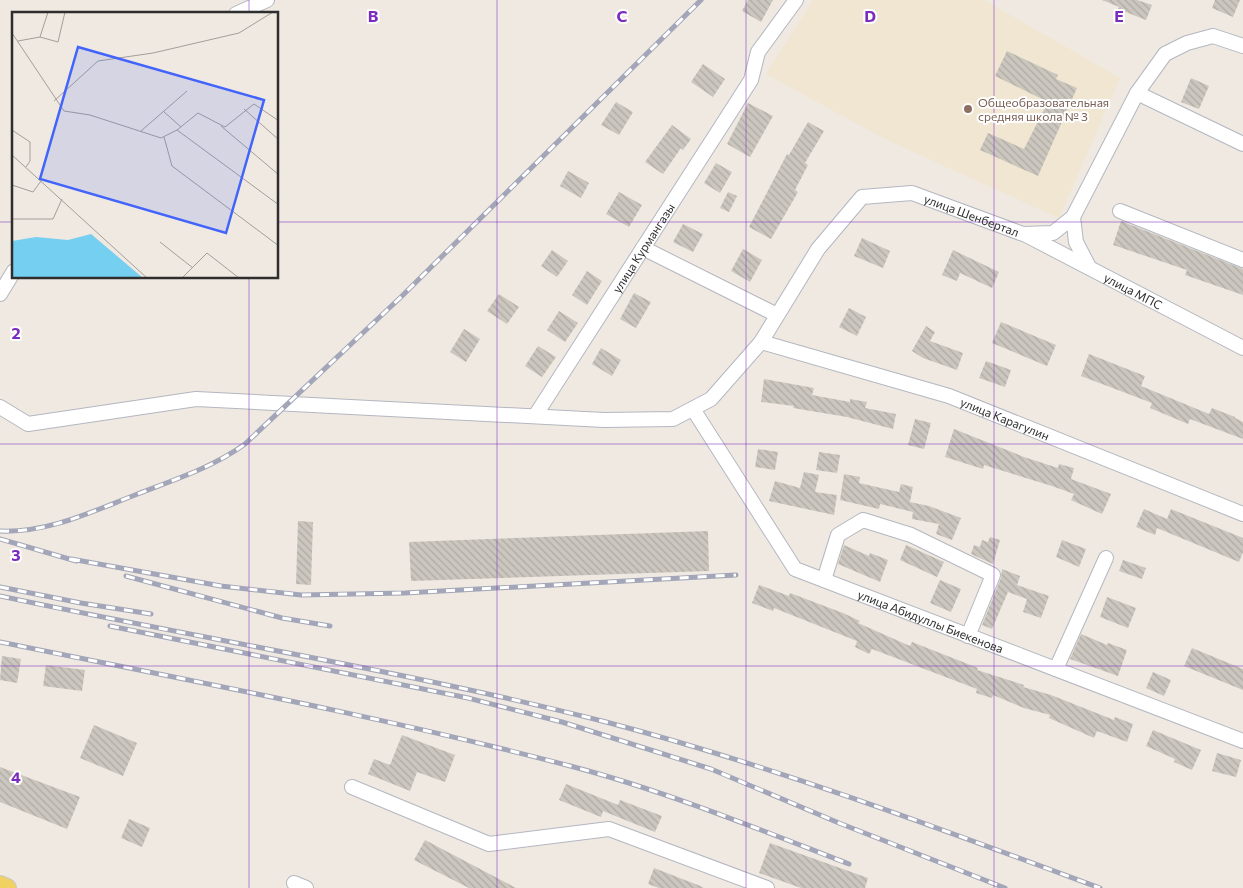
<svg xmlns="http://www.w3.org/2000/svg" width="1243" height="888" viewBox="0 0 1243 888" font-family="Commissioner,sans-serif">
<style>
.education{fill:#f0e6d1}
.building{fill:url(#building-back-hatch)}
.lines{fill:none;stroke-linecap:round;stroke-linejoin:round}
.minor-casing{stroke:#b4b7c1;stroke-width:16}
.major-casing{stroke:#c9c9c9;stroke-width:20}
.minor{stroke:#fff;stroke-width:14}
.major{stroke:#f2d163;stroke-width:18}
.rail-casing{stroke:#a3a6b8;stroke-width:5}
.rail{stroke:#fff;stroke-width:3;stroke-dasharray:9;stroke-linecap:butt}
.grid{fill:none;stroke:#7b2cbf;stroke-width:1;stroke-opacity:0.55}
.education-dot{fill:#8d6e63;stroke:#fff;stroke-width:2}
.labels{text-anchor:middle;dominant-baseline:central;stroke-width:4;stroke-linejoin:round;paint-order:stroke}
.education-label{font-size:12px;fill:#785e54;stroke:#fff;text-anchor:start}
.street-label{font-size:12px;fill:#2e2e2e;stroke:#fff}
.inset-road{fill:none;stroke:#a29e99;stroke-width:1}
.view{fill:#4264fb;fill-opacity:0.15;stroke:#4264fb;stroke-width:2.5}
.inset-edge{fill:none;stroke:#2e2e2e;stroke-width:2.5}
.grid-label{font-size:16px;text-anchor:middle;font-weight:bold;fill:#7b2cbf;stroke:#fff;stroke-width:4;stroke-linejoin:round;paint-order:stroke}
</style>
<defs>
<pattern id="building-back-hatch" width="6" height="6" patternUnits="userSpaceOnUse" patternTransform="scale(1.25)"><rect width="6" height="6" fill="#cbc7bf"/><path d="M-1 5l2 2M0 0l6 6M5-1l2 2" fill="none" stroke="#afaba4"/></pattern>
</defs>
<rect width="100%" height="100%" fill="#efe9e1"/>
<path class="education" d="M813,0H984L1120,78L1059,218L885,139L766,74Z"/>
<path class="building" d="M748,0H773L761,22L742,11Z
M1102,0H1137L1152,5L1146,20L1118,9L1119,7Z
M1215,0H1240L1233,17L1212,8Z
M1007,51L1058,75L1056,79L1077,88L1038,176L980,150L988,133L1024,149L1048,102L995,76Z
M703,64L725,79L713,97L691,82Z
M1191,78L1209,86L1199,109L1181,102Z
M616,102L633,112L619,135L601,125Z
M748,103L773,116L750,157L727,144Z
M808,122L824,131L805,163L808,165L795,190L798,192L771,239L749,227L787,154L789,155Z
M672,125L691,139L683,150L681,148L663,174L645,162Z
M716,163L732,172L720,193L704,183Z
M568,171L589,183L581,198L560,186Z
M619,192L642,205L629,227L606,214Z
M728,192L737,196L729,212L720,208Z
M1121,221L1243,269V295L1185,275L1187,270L1113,245Z
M683,224L703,234L693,252L673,242Z
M862,238L890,251L883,268L854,256Z
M743,249L762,260L750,282L731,271Z
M552,250L568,261L557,277L541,266Z
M953,250L999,272L992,288L960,273L957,281L942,275Z
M587,271L602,281L587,305L572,295Z
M634,293L651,302L636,328L620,319Z
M499,294L519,307L507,324L487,311Z
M849,308L866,317L857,336L839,327Z
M559,311L578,323L565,342L547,330Z
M1001,322L1056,345L1047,366L992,343Z
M926,326L935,332L930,341L963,353L957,370L923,358L912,351Z
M464,329L480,339L466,362L450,352Z
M538,346L556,357L542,377L525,366Z
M601,348L621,360L612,376L592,364Z
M1089,354L1145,376L1141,386L1209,414L1212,408L1235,417V418L1243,422V439L1190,419L1188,424L1150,408L1152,403L1081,376Z
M986,361L1011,370L1005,387L979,378Z
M764,379L814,388L812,395L850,402V399L867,402L865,408L896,414L893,429L847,417L793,408L794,406L761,402Z
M915,419L931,423L924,449L908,445Z
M954,429L1024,457L1058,468L1059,464L1074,468L1071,479L1111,494L1102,514L1071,500L1074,494L1052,486L984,465L983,469L945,457Z
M758,449L778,452L775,470L755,467Z
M819,452L840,455L837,473L816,470Z
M804,472L819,475L815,492L837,495L834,515L769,501L775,481L800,488Z
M844,474L860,477L859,483L899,492L901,484L913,487L910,502L929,506L961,518L952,540L936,534L939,524L912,519L913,512L880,504L879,509L840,500Z
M1144,509L1167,519L1171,509L1243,538V552L1239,562L1157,528L1155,535L1136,527Z
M298,521L313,522L311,585L296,584Z
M708,531L709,571L411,581L409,542Z
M990,537L1000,540L993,564L971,554L974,545L980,547L982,540L988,542Z
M1062,540L1086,549L1079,567L1056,557Z
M844,545L869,556L870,553L888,560L880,582L838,564Z
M906,545L944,562L937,577L900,560Z
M1123,560L1146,568L1142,579L1119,571Z
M1002,569L1020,576L1017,585L1049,596L1041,618L1023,612L1027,599L1008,592L992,629L982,625L1001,578Z
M940,580L961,589L951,612L930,603Z
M759,585L789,596L790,593L843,613L860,621L858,623L910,646L912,642L978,668L977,670L1024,685L1023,687L1051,695L1114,720L1115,717L1133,724L1127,742L1097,731L1094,738L1049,718L1050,715L1024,708L993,695L992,698L976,693L977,689L872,649L869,654L855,647L857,641L774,608L773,611L752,603Z
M1107,597L1136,608L1128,628L1100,617Z
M1081,634L1107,645L1108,643L1127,650L1118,676L1070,659Z
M1192,648L1243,669V690L1184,666Z
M2,656L21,659L17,683L0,680Z
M46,665L85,670L82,691L43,686Z
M1153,672L1171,680L1164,696L1146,688Z
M94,725L137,743L123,776L80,758Z
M1153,730L1201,750L1192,770L1174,762L1175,759L1146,746Z
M402,735L455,755L445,782L417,772L410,791L368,774L374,759L390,765Z
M1217,753L1241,760L1236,777L1212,771Z
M0,767L80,797L67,829L0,802Z
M566,784L618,805L620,800L662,816L655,832L603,811L601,817L559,800Z
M129,819L150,828L142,847L121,838Z
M425,840L516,888H469L414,860Z
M770,843L868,878L865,888H801L759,873Z
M654,868L703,887V888H659L648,884Z"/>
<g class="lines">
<g class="minor-casing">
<g id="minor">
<path d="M236,14L267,0"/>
<path d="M1137,93L1243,144"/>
<path d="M1120,211L1243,260"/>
<path d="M1073,217L1076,242L1089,267"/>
<path id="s1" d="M1026,235L1243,348"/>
<path d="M643,248L777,315"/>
<path d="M0,294L14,271"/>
<path id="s2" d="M761,342L949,396L1243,514"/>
<path id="s3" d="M0,407L28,424L196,399L604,420L673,419L711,399L761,342L818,249L862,197L912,193L1023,234L1053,233L1073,217L1137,93L1165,54L1187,43L1213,36L1243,46"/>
<path id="s4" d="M693,409L795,569L1243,741"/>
<path id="s5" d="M535,416L751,80L758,52L796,0"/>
<path d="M824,580L838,535L863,520L911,535L993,575L968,636"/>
<path d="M1056,669L1106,558"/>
<path d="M352,787L489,844L609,829L767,888"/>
<path d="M294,883L306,888"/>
</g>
</g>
<g class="major-casing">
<path id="major" d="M0,885L7,888"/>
</g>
<use href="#minor" class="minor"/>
<use href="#major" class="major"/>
<g class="rail-casing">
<path id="rail" d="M0,531C48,533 91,512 135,495C173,480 212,468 245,444L402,296L701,0
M0,539L76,561
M71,559L221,586L301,595L405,593L736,575
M126,576L282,618L330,626
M0,587L81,603L151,614
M0,596C202,639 406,671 606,722C774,766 938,828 1100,888
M110,626L468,698L562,722L711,769L839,823L1005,888
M0,642C192,681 384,717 574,767C668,792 758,829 849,864"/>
</g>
<use href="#rail" class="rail"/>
</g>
<path class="grid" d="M249,0V14M497,0V888M746,0V888M994,0V888M0,222H14M278,222H1243M249,278V888M0,444H1243M0,666H1243"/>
<circle class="education-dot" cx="968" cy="109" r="5"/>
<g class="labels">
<g class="education-label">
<text x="978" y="102">Общеобразовательная<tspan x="978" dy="14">средняя школа № 3</tspan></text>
</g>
<g class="street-label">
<text stroke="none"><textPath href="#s3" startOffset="1090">улица Шенбертал</textPath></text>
<text stroke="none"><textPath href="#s5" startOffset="200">улица Курмангазы</textPath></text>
<text stroke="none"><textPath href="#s1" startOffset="121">улица МПС</textPath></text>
<text stroke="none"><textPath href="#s2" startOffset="256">улица Карагулин</textPath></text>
<text stroke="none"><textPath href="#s4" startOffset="335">улица Абидуллы Биекенова</textPath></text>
</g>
</g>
<g transform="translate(12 12)">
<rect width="266" height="266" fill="#efe9e1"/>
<path d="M79,222L131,266H0V229L24,225L56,228Z" fill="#75cff0"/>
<path class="inset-road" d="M0,21L52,99L78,103L149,126L165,118L186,101L213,115L242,92L267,109M28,25L46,30L53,0M6,29L28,25L36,0M42,89L86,49L141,41L227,21L261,0M232,97L267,128M151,99L169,115M209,114L267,163M0,118L18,130V149L14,155M165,118L267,193M129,119L175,79M152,125L160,154L267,234M0,143L135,266M0,173L21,180L29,169M0,207H41L50,187M148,230L181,256M170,266L195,241L227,266"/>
<path class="view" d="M66,35L252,88L214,221L28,167Z"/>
<rect width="266" height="266" class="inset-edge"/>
</g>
<g class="grid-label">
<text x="373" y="22">B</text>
<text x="622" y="22">C</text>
<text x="870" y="22">D</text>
<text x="1119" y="22">E</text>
<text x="16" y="339">2</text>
<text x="16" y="561">3</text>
<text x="16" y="783">4</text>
</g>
</svg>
